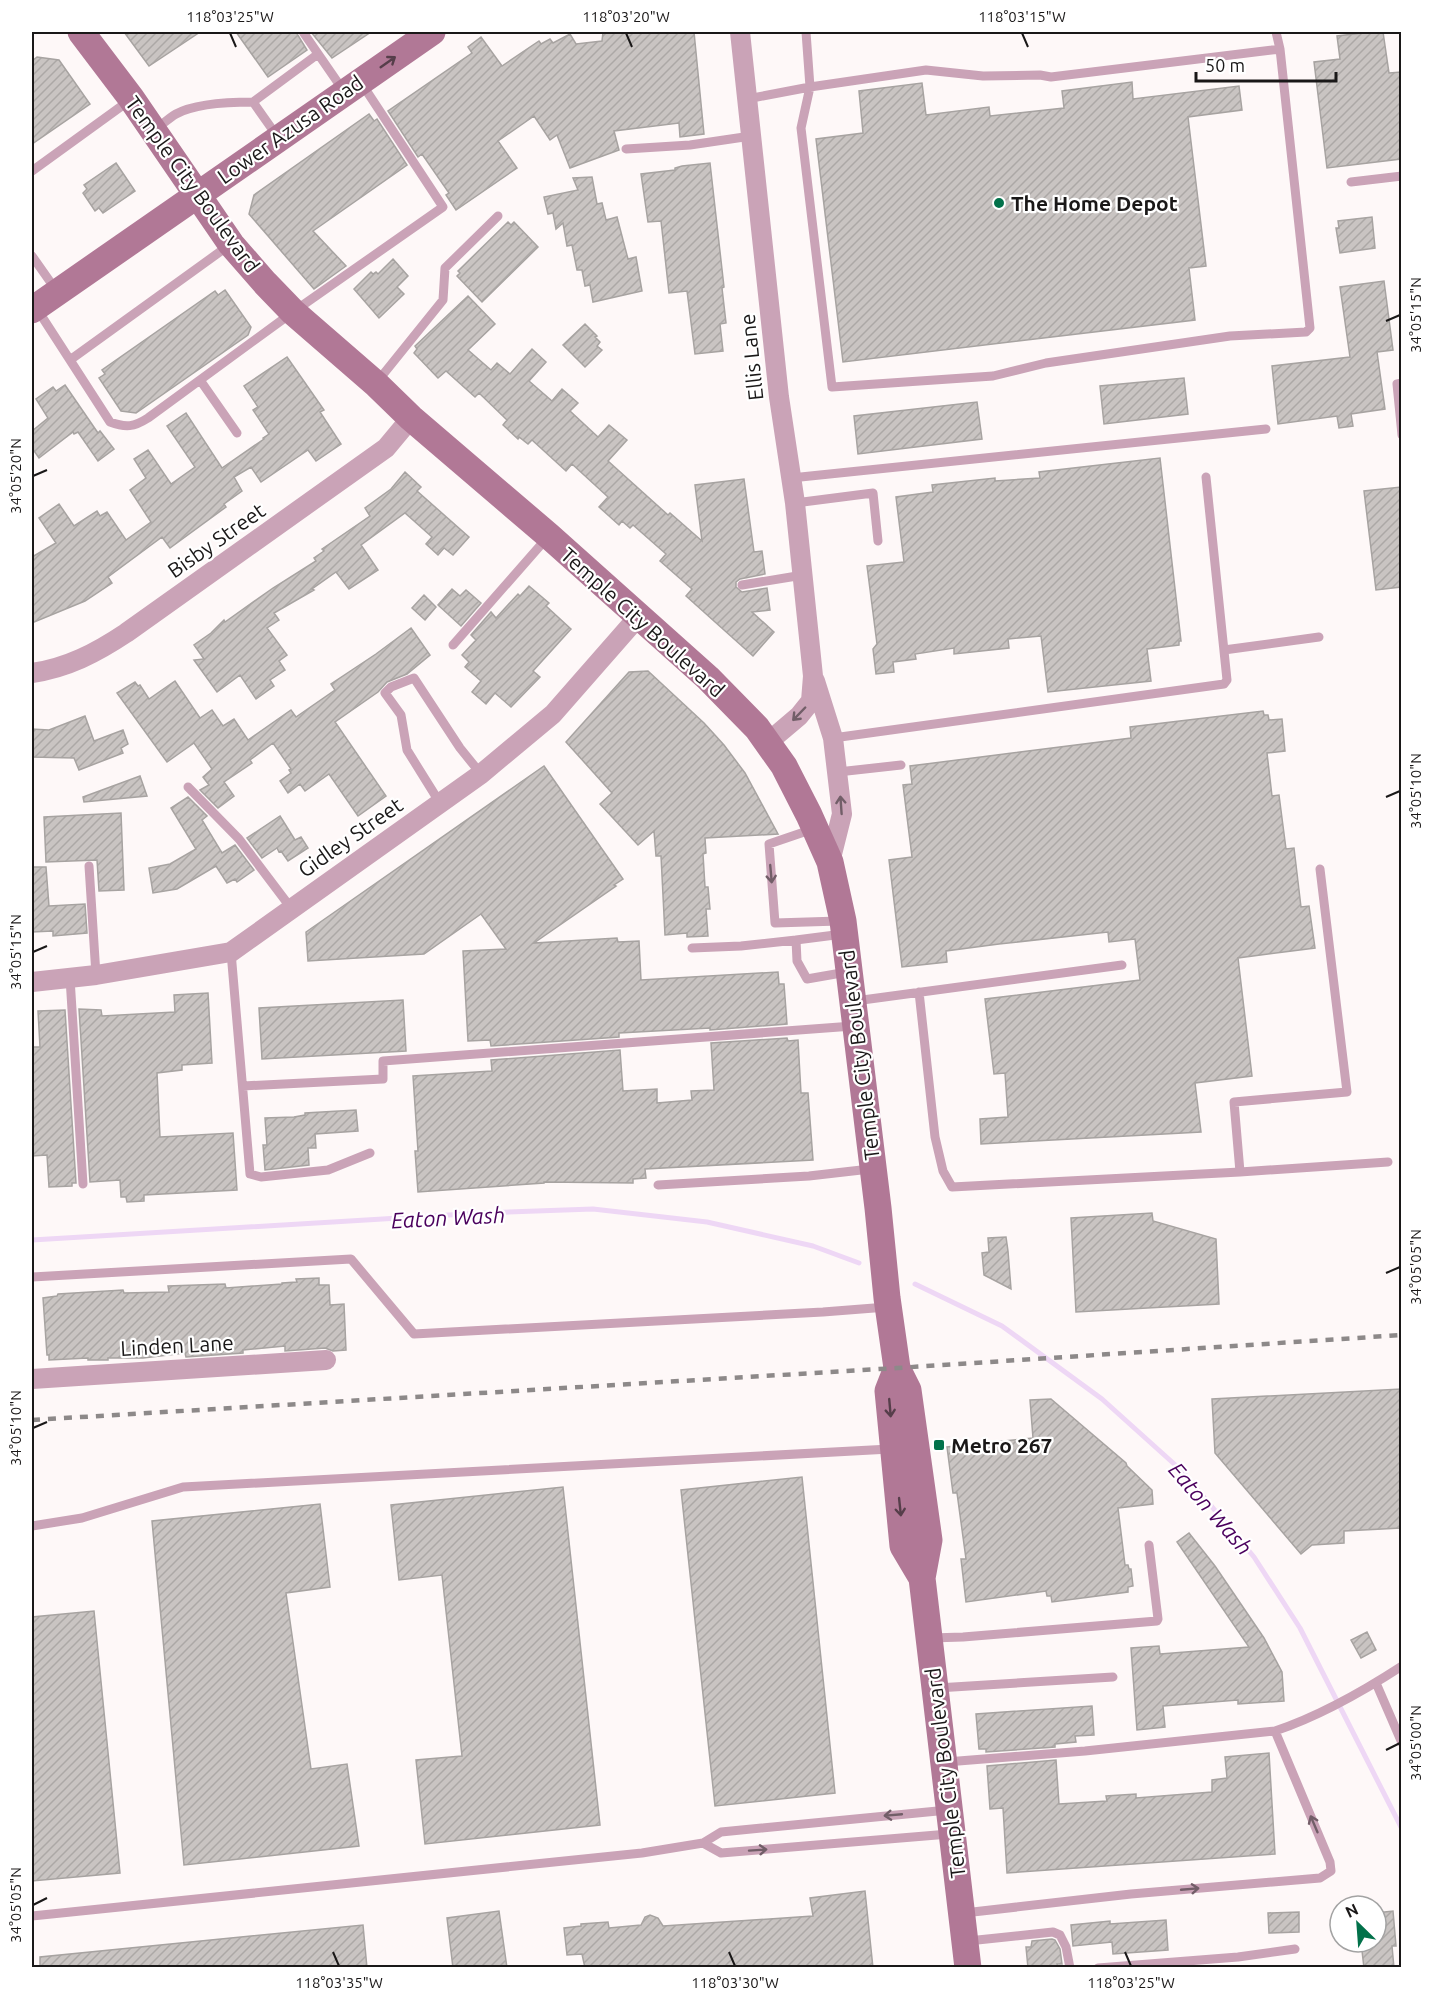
<svg xmlns="http://www.w3.org/2000/svg" width="1433" height="1999" viewBox="0 0 1433 1999" font-family="Ubuntu,sans-serif">
<style>
.lines{fill:none;stroke-linecap:round;stroke-linejoin:round}
.stream{stroke:#eed7f5;stroke-width:5}
.building{fill:url(#building-hatch);stroke:#a7a3a1;stroke-width:1.5}
.lane{stroke:#caa3b7;stroke-width:9}
.street{stroke:#caa3b7;stroke-width:20}
.secondary{stroke:#b17896;stroke-width:27}
.rail{stroke:#8d8989;stroke-width:4.5;stroke-dasharray:8 8;stroke-linecap:butt}
.oneway{stroke:#563e4a}
.oneway2{stroke:#725e68}
.ticks{fill:none;stroke:#1a1818;stroke-width:2}
.poi-dot{fill:#02714a;stroke:#fff;stroke-width:2}
.labels{text-anchor:middle;dominant-baseline:central;stroke-width:4.5;stroke-linejoin:round;paint-order:stroke}
.street-label{font-size:21px;fill:#1a1818;stroke:#fff}
.poi-label{font-size:21px;font-weight:bold;fill:#1a1818;stroke:#fff;text-anchor:start}
.water-label{font-size:22px;font-style:italic;fill:#4a005d;stroke:#fff}
.neatline{fill:none;stroke:#1a1818;stroke-width:2}
.ticks-label{font-size:15px;text-anchor:middle;fill:#1a1818}
</style>
<defs>
<pattern id="building-hatch" width="6" height="6" patternUnits="userSpaceOnUse" patternTransform="scale(1.5)"><rect width="6" height="6" fill="#c9c4c2"/><path d="M-1 1l2-2M0 6l6-6M5 7l2-2" fill="none" stroke="#aca8a6"/></pattern>
</defs>
<rect width="100%" height="100%" fill="#fef8f8"/>
<g class="lines">
<path class="stream" d="M32,1240L482,1213L593,1209L707,1222L813,1246L859,1263
M915,1284L1002,1326L1102,1399L1182,1471L1254,1557L1300,1628L1402,1829"/>
</g>
<path class="building" d="M124,32H200L149,66Z
M236,32H296L307,50L268,77Z
M311,32H371L332,58Z
M603,32H694L704,134L680,137L679,123L614,131L619,150L570,168L557,135L550,140L534,116L498,141L517,168L456,210L446,195L449,193L422,154L418,157L388,111L472,53L468,47L481,37L502,66L539,41L541,44L550,39L553,43L570,34L576,44L602,41Z
M1371,32H1383L1389,73L1401,72V159L1327,168L1314,62L1340,59L1337,36Z
M37,57L59,60L90,104L32,144V61Z
M1132,82L1133,99L1239,86L1242,110L1188,117L1206,266L1189,268L1195,320L843,362L816,139L863,133L859,91L922,83L926,115L989,107L990,116L1064,108L1062,91Z
M369,114L374,121L377,119L407,165L313,231L346,266L314,289L249,214L254,195Z
M116,163L135,191L103,213L99,208L95,211L83,193L87,189L84,185Z
M710,163L724,287L722,288L726,323L720,324L723,351L695,354L687,291L669,293L661,221L648,222L641,174L675,170V168L682,166Z
M592,177L597,204L602,203L606,220L617,217L628,259L636,257L642,291L593,302L590,285L585,286L582,270H577L572,245L567,246L563,223L556,229L553,213L548,214L544,197L578,190L573,178Z
M1372,217L1375,248L1340,253L1336,228H1339L1338,221Z
M508,222L511,225L514,222L538,247L482,302L457,276L460,273L458,271Z
M393,259L408,276L397,287L404,294L379,318L354,289L371,272L373,274L376,272L378,274Z
M1384,281L1393,350L1377,352L1385,409L1351,414L1353,426L1339,428L1337,416L1278,424L1272,366L1350,357L1340,287Z
M225,290L251,327L248,335L136,413L121,411L99,378L105,374L102,370L215,291L218,295Z
M468,296L495,324L468,350L491,370L497,363L510,374L532,349L546,362L529,381L552,401L562,389L578,403L570,411L598,437L609,425L627,440L608,461L668,515L670,513L702,541L695,485L744,479L754,552L762,551L765,574L740,579L736,582V587L742,592L767,588L770,610L752,612L774,632L753,656L686,596L692,589L660,561L666,554L633,525L630,528L622,521L619,525L599,507L608,497L572,464L566,471L532,440L528,444L519,437L518,439L503,425L507,420L479,393L475,397L446,371L438,378L414,353L417,349L415,346Z
M585,324L597,336L595,337L600,342L597,346L602,350L585,367L563,345Z
M287,357L324,410L320,412L341,444L316,461L308,450L261,482L251,467L234,477L242,491L224,504L226,507L170,548L162,537L108,577L112,583L85,601L32,623V557L56,543L39,518L59,504L74,526L97,511L100,516L107,512L126,540L151,522L130,490L146,478L134,459L148,450L171,484L195,467L167,426L186,413L222,468L264,439L263,438L269,434L253,410L258,407L244,386Z
M1184,378L1188,414L1104,424L1100,386Z
M65,385L98,433L100,431L114,449L98,461L78,432L74,434L73,432L39,458L32,448V431L48,418L36,399L53,387L56,391Z
M977,402L982,439L858,454L854,416Z
M1160,458L1181,641H1179V645L1147,649L1151,681L1048,692L1041,636L1008,639L1009,648L954,654V648L915,654L916,659L893,662L894,672L876,674L873,649L877,644L867,566L904,562L896,497L933,492L932,485L995,478V481L1040,478L1039,472Z
M405,472L421,487L417,491L469,537L453,555L444,548L438,555L426,544L432,537L405,513L361,545L378,570L349,589L336,572L312,589L314,590L274,613L279,620L267,628L287,655L279,661L285,670L270,680L274,686L256,699L240,675L217,692L194,660L204,659L194,645L211,633L224,620L225,622L273,588L316,561L314,558L324,551L322,549L370,516L365,508L391,489Z
M1401,487V587L1376,590L1364,491Z
M529,586L549,603L546,606L571,629L533,671L540,677L511,707L495,693L486,704L472,692L481,681L465,667L469,662L462,655L476,640L471,635L491,612L496,618L518,594L520,596Z
M452,589L460,596L466,590L481,603L461,626L438,605Z
M424,595L436,607L425,620L412,608Z
M411,628L430,655L407,674L387,682L378,692L335,722L386,796L358,816L329,774L305,791L300,784L288,793L280,781L291,773L289,770L291,769L273,743L250,760L252,763L224,782L234,796L218,808L200,790L209,785L203,777L212,769L194,743L167,762L117,693L135,682L138,686L140,685L149,699L175,681L200,718L212,710L223,726L234,719L248,740L291,710L296,717L335,690L331,684L376,654Z
M648,671L704,723L724,745L745,773L778,834L705,838L706,853L703,854L705,887H708L710,909H706L708,936L687,937V933L665,935L661,856H656L654,831L638,845L600,804L612,793L566,742L629,672Z
M1263,711L1264,715H1268L1269,720L1282,719L1285,751L1267,753L1272,796L1279,795L1286,849L1294,848L1301,907L1309,906L1315,948L1238,958L1252,1076L1195,1083L1201,1132L981,1144L980,1119L1008,1117L1005,1073L994,1074L985,999L1140,980L1135,939L1109,942L1108,932L999,944L946,951L947,962L902,967L889,860L912,857L903,785L912,784L910,766L1131,738L1130,727Z
M85,716L94,741L123,730L128,744L121,748L123,753L79,770L74,758L32,757V729L49,730Z
M544,766L623,879L614,885L616,886L534,943L617,938L618,942L639,941L641,980L778,972L779,984H784L787,1024L710,1030V1028L619,1033V1037L491,1046L490,1040L468,1041L463,951L506,949L481,914L424,954L308,961L306,932Z
M140,776L147,796L84,802L83,797Z
M188,797L207,816L202,820L222,853L235,845L254,870L237,882L235,879L227,883L216,866L177,889L153,893L149,868L170,864L196,849L171,808Z
M121,813L124,890L99,891L97,860L46,862L44,817Z
M280,816L295,840L301,837L308,848L288,861L281,851L279,852L277,848L262,858L247,838Z
M32,867H46L49,906L85,904L87,933L53,936V931L32,932Z
M208,993L212,1063L182,1065V1070L157,1073L160,1137L233,1133L237,1190L144,1195V1201L127,1202L126,1197H121L120,1180L90,1182L79,1009L101,1010L102,1016L175,1012L174,995Z
M403,1000L406,1051L262,1059L259,1008Z
M65,1010L76,1183H72V1186L49,1187L47,1155L32,1156V1047H40L38,1011Z
M787,1038L788,1041L798,1040L801,1093H808L813,1160L645,1169L646,1178L633,1179V1183L544,1182V1183L418,1192L415,1151H418L413,1076L492,1071L491,1060L620,1050L623,1091L657,1089V1103L692,1100L691,1091L714,1090L711,1043Z
M356,1110L358,1131L315,1134L316,1148H308L309,1165L265,1170L263,1145H267L265,1118L294,1117L305,1115V1113Z
M1152,1213L1153,1221L1216,1239L1219,1304L1076,1312L1071,1218Z
M1006,1237L1008,1251L1011,1289L984,1275L982,1253L989,1252L988,1238Z
M319,1278V1285H329L330,1305L344,1304L346,1350L333,1351L325,1348L285,1351V1346L243,1350V1353L186,1357L185,1353L143,1358H108V1360H88V1358L49,1360V1355H47L43,1298L57,1296L58,1294L123,1290L124,1293L169,1292L168,1286L225,1284L226,1288L282,1284V1283L297,1282L296,1279Z
M1401,1389V1528L1344,1531V1543L1312,1545L1301,1554L1215,1453L1212,1399Z
M1051,1399L1126,1463L1127,1466L1152,1490L1153,1504L1118,1508L1125,1565H1128L1129,1569H1131L1133,1586L1128,1587V1592L1052,1602L1051,1596H1047L1046,1591L966,1602L961,1559H966L957,1493H953L947,1447L1033,1438L1030,1400Z
M802,1477L835,1793L715,1806L681,1490Z
M563,1487L600,1825L425,1844L416,1760L462,1756L442,1575L399,1580L391,1505Z
M320,1504L330,1587L286,1593L311,1769L347,1764L359,1846L184,1865L152,1521Z
M1189,1533L1215,1566L1264,1638L1282,1672L1284,1701L1238,1704V1700L1163,1706L1165,1727L1137,1730L1131,1648L1159,1646L1160,1654L1249,1647L1177,1542Z
M94,1611L120,1873L32,1881V1617Z
M1367,1632L1376,1650L1361,1658L1351,1640Z
M1092,1706L1094,1735L1075,1736L1076,1742L1055,1744V1747L986,1752V1749H979L976,1714Z
M1269,1753L1275,1854L1007,1873L1003,1808L990,1809L987,1766L1056,1760L1059,1804L1107,1801L1106,1796L1136,1794V1798L1212,1792V1780L1227,1778L1225,1757Z
M865,1891L873,1968H585L582,1954L567,1955L564,1928L581,1926V1924L608,1922L609,1928L641,1925L645,1917L650,1915L658,1918L663,1926L813,1916L810,1898Z
M499,1911L507,1968H453L447,1918Z
M1393,1911L1396,1946H1392L1394,1968H1364L1361,1942H1376V1913Z
M1299,1912V1932L1269,1933L1268,1913Z
M1166,1920L1168,1950L1113,1954L1112,1942L1073,1946L1071,1925L1110,1921V1924Z
M363,1925L367,1968H40V1957Z
M1052,1939L1055,1940L1060,1949L1062,1964H1057L1058,1968H1028L1026,1947H1031L1032,1941Z"/>
<g class="lines">
<path class="lane" d="M303,32L343,90
M1276,32L1280,49L1051,77L1040,75L983,76L926,70L810,87L801,128L832,387L993,376L1046,363L1230,336L1306,332L1310,328L1280,49
M747,99L810,87L806,32
M156,129C163,124 169,118 176,114C196,103 230,102 253,102
M277,136L253,102L318,54
M626,149L690,145L751,136
M32,171L130,100
M1351,182L1402,176
M32,256L56,290
M37,309L110,422C126,428 134,427 148,418L293,312L443,207L362,84
M70,360L228,246
M200,380L237,433
M377,382L443,300L445,268L498,216
M1402,383L1397,384L1402,435
M791,478L1266,429
M795,503L873,493L878,541
M742,585L803,575
M453,645L546,539
M1224,650L1319,637
M833,738L1224,684L1227,680L1206,477
M838,772L901,765
M188,787L239,839L291,908
M440,803L407,750L401,715L385,693L391,687L414,678L460,748L481,774
M813,829L769,844L775,923L839,921
M89,866L96,975
M843,934L796,940L797,961L807,979L847,972
M692,948L741,946L796,940
M231,952L250,1174L261,1177L328,1170L370,1153
M70,978L83,1184
M919,992L935,1137L943,1171L952,1187L1240,1172L1388,1162
M855,1001L1122,965
M243,1086L383,1079V1061L853,1026
M1240,1172L1234,1102L1347,1092L1320,869
M658,1185L809,1176L870,1169
M32,1277L351,1259L414,1334L823,1312L887,1307
M32,1526L82,1518L183,1487L890,1449
M931,1638L963,1637L1157,1621L1158,1619L1149,1545
M1376,1683L1402,1743
M937,1688L1113,1677
M946,1762L1085,1751L1275,1731C1320,1716 1362,1692 1402,1666
M703,1843L721,1853L949,1834
M964,1913L1131,1894L1320,1878L1331,1871L1330,1862L1275,1731
M32,1916L642,1853L703,1843L721,1832L948,1810
M968,1941L1053,1932L1060,1935L1066,1947L1070,1968
M1098,1968L1238,1957L1295,1949"/>
<path class="street" d="M740,32L779,397L795,503L813,676L811,701L799,716L767,743
M32,673C67,668 96,653 126,633L386,448L411,418
M815,681L833,738L842,814L830,862
M32,982L96,975L231,952L481,774L553,714L638,617
M32,1379L326,1360"/>
<path class="secondary" d="M81,32L131,98L231,244L265,283L293,312L376,384L411,418L549,536L708,678L757,728L784,766L809,815L830,862L843,921L878,1208L887,1298L897,1368L908,1390L929,1540L922,1578L968,1968
M32,310L432,32
M897,1368L888,1391L903,1546L922,1578"/>
<path class="rail" d="M32,1420L897,1368L1402,1335"/>
</g>
<defs><path id="oneway-shaft" d="M-6 0H5M1.5-3L5.5 0L1.5 3" fill="none" stroke-width="1.6" stroke-linecap="round" stroke-linejoin="round" transform="scale(1.5)"/></defs>
<g class="oneway">
<use href="#oneway-shaft" transform="translate(388 62) rotate(-35)"/>
<use href="#oneway-shaft" transform="translate(890 1408) rotate(85)"/>
<use href="#oneway-shaft" transform="translate(900 1507) rotate(84)"/>
</g>
<g class="oneway2">
<use href="#oneway-shaft" transform="translate(799 714) rotate(134)"/>
<use href="#oneway-shaft" transform="translate(841 805) rotate(-94)"/>
<use href="#oneway-shaft" transform="translate(771 874) rotate(85)"/>
<use href="#oneway-shaft" transform="translate(893 1815) rotate(175)"/>
<use href="#oneway-shaft" transform="translate(1314 1824) rotate(-113)"/>
<use href="#oneway-shaft" transform="translate(758 1850) rotate(-4)"/>
<use href="#oneway-shaft" transform="translate(1190 1889) rotate(-5)"/>
</g>
<path class="ticks" d="M230,33L236,47M626,33L632,47M1022,33L1028,47M1386,321L1400,315M33,476L47,470M1386,797L1400,791M33,952L47,946M1386,1273L1400,1267M33,1428L47,1422M1386,1750L1400,1743M33,1905L47,1898M333,1952L339,1966M729,1952L735,1966M1125,1952L1131,1966"/>
<g class="poi-dot">
<circle cx="999" cy="203" r="6"/>
<rect x="933" y="1439" width="12" height="12" rx="3"/>
</g>
<g class="labels">
<g class="street-label">
<text transform="translate(290 129) rotate(-35)">Lower Azusa Road</text>
<text transform="translate(193 184) rotate(54)">Temple City Boulevard</text>
<text transform="translate(751 357) rotate(-96)">Ellis Lane</text>
<text transform="translate(216 540) rotate(-35)">Bisby Street</text>
<text transform="translate(643 622) rotate(42)">Temple City Boulevard</text>
<text transform="translate(350 837) rotate(-35)">Gidley Street</text>
<text transform="translate(859 1055) rotate(-97)">Temple City Boulevard</text>
<text transform="translate(177 1345) rotate(-3)">Linden Lane</text>
<text transform="translate(945 1773) rotate(-97)">Temple City Boulevard</text>
</g>
<g class="poi-label">
<text x="1011" y="203">The Home Depot</text>
<text x="951" y="1445">Metro 267</text>
</g>
<g class="water-label">
<text transform="translate(448 1217) rotate(-3)">Eaton Wash</text>
<text transform="translate(1211 1508) rotate(49)">Eaton Wash</text>
</g>
</g>
<rect width="1433" height="1999" fill="none" stroke="#ffffff" stroke-width="66"/>
<g transform="translate(1358 1924) rotate(335)"><circle r="28" fill="#ffffff" stroke="#a3a3a3" stroke-width="1.5"/>
<path d="M0-4.5L10 22L0 15L-10 22Z" fill="#02714a"/>
<text y="-9" font-size="16" font-weight="bold" text-anchor="middle" fill="#1a1818">N</text>
</g>
<path d="M1196 72v9h140v-9" fill="none" stroke="#1a1818" stroke-width="3"/>
<text x="1205" y="72" font-size="18" fill="#1a1818" stroke="#ffffff" stroke-width="4.5" paint-order="stroke">50 m</text>
<rect x="33" y="33" width="1367" height="1933" class="neatline"/>
<g class="ticks-label">
<text x="230" y="22">118°03'25"W</text>
<text x="626" y="22">118°03'20"W</text>
<text x="1022" y="22">118°03'15"W</text>
<text transform="translate(1416 315) rotate(-90)" y="5">34°05'15"N</text>
<text transform="translate(16 476) rotate(-90)" y="5">34°05'20"N</text>
<text transform="translate(1416 791) rotate(-90)" y="5">34°05'10"N</text>
<text transform="translate(16 952) rotate(-90)" y="5">34°05'15"N</text>
<text transform="translate(1416 1267) rotate(-90)" y="5">34°05'05"N</text>
<text transform="translate(16 1428) rotate(-90)" y="5">34°05'10"N</text>
<text transform="translate(1416 1743) rotate(-90)" y="5">34°05'00"N</text>
<text transform="translate(16 1905) rotate(-90)" y="5">34°05'05"N</text>
<text x="339" y="1988">118°03'35"W</text>
<text x="735" y="1988">118°03'30"W</text>
<text x="1131" y="1988">118°03'25"W</text>
</g>
</svg>
